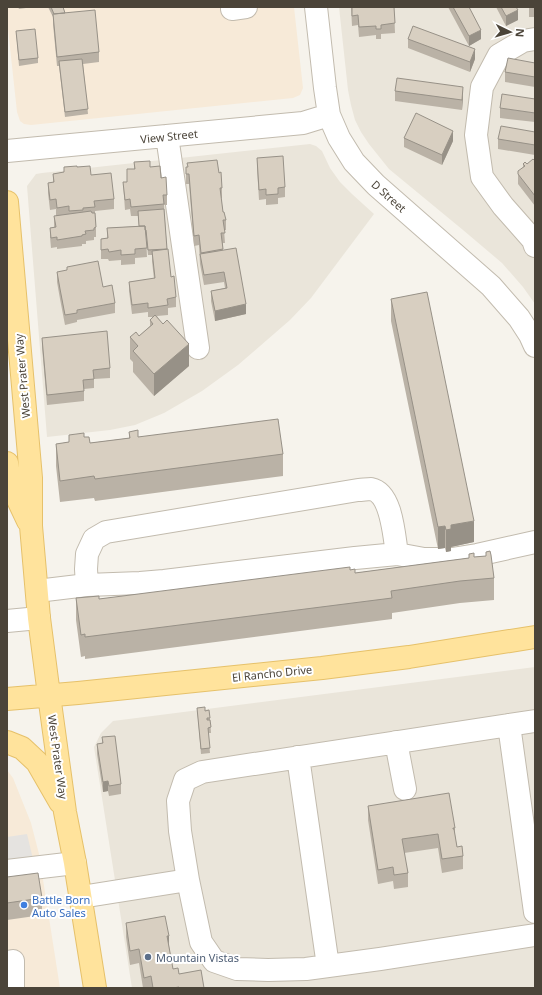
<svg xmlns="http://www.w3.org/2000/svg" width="542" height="995" viewBox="0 0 542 995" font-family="'Noto Sans',sans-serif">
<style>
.residential{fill:#eae5da}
.commercial{fill:#f7ead8}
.parking{fill:#e5e3e0}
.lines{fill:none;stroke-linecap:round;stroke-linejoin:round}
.minor-casing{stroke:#c2bbae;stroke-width:24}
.major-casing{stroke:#e6c16a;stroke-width:24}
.minor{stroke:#fff;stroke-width:22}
.major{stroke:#ffe39c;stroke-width:22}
.wall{fill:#bab2a6}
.shaded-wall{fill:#979187}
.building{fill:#d8cfc1;stroke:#979187}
.shop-dot{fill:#3f7fe0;stroke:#fff;stroke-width:1.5}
.service-dot{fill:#5c6f8a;stroke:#fff;stroke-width:1.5}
.labels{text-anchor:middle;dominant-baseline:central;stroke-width:4;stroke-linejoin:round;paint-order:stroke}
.street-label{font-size:11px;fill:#4b4439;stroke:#fff}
.shop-label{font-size:11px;fill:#366cbe;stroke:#fff;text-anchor:start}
.service-label{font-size:11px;fill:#4e5e75;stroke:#fff;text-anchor:start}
</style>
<rect width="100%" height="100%" fill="#f6f3ec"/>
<path class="residential" d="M339,7H535V304L523,287L502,263L463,230L389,169L369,144L361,132L355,120L351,105L348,90Z
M310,144L316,146L322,151L330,168L340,182L352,194L374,214L311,298L290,320L238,365L202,391L164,413L135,425L110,430L47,437L27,186L36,174L42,173Z
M535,667V988H132L94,747L101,733L113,721Z"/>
<path class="commercial" d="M7,7H294L303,88L300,95L293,98L31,125L24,124L20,121L17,112L7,20Z
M7,770L13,778L31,823L39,854L60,988H7Z"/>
<path class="parking" d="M27,834L37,876L7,889V837Z"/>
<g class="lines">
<g class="minor-casing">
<path id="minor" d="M316,7L325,88L329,115L339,138L354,162L376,185L491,286L519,318L530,335L535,346
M232,9L246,7
M535,39L523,41L499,55L482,87L476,135L482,177L503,206L533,240L535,246
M167,136L198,348
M7,151L303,123L329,115
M87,585L86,569L87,554L94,539L106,532L358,490C362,490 367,489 371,489C392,493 394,536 397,554
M37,591L87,585L140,583L164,581L355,558L397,554L424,559H452L477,555L535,542
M7,621L39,618
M535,721L202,772L185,780L178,801L180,831L188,880L201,942L214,961L237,969L268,970L306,969L380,959L535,935
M509,725L535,912
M396,742L405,789
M298,757L328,966
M7,871L75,863
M81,897L188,880
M7,962L13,961V988"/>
</g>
<g class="major-casing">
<path id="major" d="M7,202L31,478V526L39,618L49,695L65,812L75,863L95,988
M7,463L11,485L28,521
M7,699L78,693L322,668L409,657L535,637
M7,742L22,748L37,762L60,802"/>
</g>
<use href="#minor" class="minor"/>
<use href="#major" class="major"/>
</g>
<path class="wall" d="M18,7H33L19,9Z
M48,7H63L65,13L99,52V62L83,64L88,114L65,117L59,66H57L53,24V17Z
M351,7H394L395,33L381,34V39H376V35L359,37L358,25L352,26Z
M448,7H469L481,39L469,46Z
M496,7H516L518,20L506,26Z
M529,7H535V17H529Z
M16,31L38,58V63L19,66Z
M408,39L475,59L470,72L408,48Z
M535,63V87L505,82V72Z
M395,91L463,96L462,110L395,101Z
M535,99V122L500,118V108Z
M535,132V155L498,149V139Z
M404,138L453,141L442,165L404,147Z
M257,158L285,187V197L278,198V204L266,205V199L259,200L257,168Z
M535,161V206L518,184V174L523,167V164H527Z
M134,162L150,167L161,178L167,195V205H164L167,249L171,277L176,297V307L168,308V315L157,316L189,366L154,396L133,372V362L130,359V337L139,336L150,326V320L153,317H148V312L132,314L129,291V282L154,279L152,261V255H148L146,235L147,257L135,258V264L121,265V260L109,261L108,259H101V239L107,238V228L139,226L138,216H131L130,209L125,210L123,182H127V169H134Z
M77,167L91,175L114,199V209L95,211L96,227V237H94V240L86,241V244H82V246L57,249V247L51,248L50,237V228L54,227V216H56V209L50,210L48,193V183L53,182V174L64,172Z
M186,167L219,173L222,188V198H221L223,212L226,220V230H224L225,243H223V250L246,314L215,321L211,301V291L225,288L224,282L204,285L200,264L199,245L194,246L189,184H186Z
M57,272L103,287L115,303V313L77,320V322L65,325L60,299L57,282Z
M391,299L474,542L451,547V551L446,552L445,548L438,549L391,321Z
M42,338L110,368V378L94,379V388L84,389V401L47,405L42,347Z
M129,432L138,437L283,454V476L95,501L94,498L60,502L56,466V444L69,442V435L84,437L90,443L129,438Z
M486,552L494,578V600L460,603L392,613V619L85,659V656L81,657L76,620V598L99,599L350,570L355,573L469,558V554L474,557L486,556Z
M197,708L205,711L210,718L211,733H208L210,753L201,754Z
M102,737L121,784V794L109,796L108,791L103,792L97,754V744L102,743Z
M368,806L455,828V835L457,847L463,856V869L442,873L438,848L404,853L408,873V887L394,889L393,881L378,884L368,820Z
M7,877L42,898V915L7,920Z
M126,923L169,946L173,969L179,974L204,988H143L139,963L130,965L126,937Z"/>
<path class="shaded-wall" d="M518,10V20L506,26V16Z
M481,30V39L469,46V36Z
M475,49V59L470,72V62Z
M463,87V96L462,110V100Z
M453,131V141L442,165V155Z
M246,304V314L215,321V311Z
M189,344V366L154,396V374Z
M474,521V542L451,547V551L446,552V530L451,525Z
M445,526V548L438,549V527Z
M108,781V791L103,792V782Z
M167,936H169V950Z"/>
<path class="building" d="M51,7H63L65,13L54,14Z
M352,7H394L395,23L381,25V29H376V26L359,27L358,15L352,16Z
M453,7H469L481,30L469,36Z
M501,7H516L518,10L506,16Z
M95,10L99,52L57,57L53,14Z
M413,26L475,49L470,62L408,39Z
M35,29L38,58L19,60L16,31Z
M508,58L535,63V77L505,72Z
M82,59L88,109L65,112L59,61Z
M397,78L463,87L462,100L395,91Z
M502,94L535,99V113L500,108Z
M416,113L453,131L442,155L404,138Z
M501,126L535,132V145L498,139Z
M283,156L285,187L278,188V194L266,195V189L259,190L257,158Z
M533,159L535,161V196L518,174V171L525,166L523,164L525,162L527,164Z
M217,160L219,173L221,172L222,188H220L223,212H224L226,220H223L225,233H221L223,249L201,253L199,235L194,236L189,174H186V167H188L187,163Z
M150,161V167L160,166L161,178L166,177L167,195H163L164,204L131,207L130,199L125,200L123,182H127V169H135L134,162Z
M77,166V167L90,166L91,175L111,173L114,199L94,201L95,207L83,208V210L69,211V206L57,208L56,199L50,200L48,183L54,182L53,174L64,172V167Z
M164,209L167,249L148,250L146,230H145V226H139L138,211Z
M91,211L92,213H95L96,227L94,228V230L85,231L86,234L82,235V236L57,240V237L51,238L50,228L56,227L54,216Z
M145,226L147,248L135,249V254L121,255V250L109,252L108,249L101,250V239L108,238L107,228Z
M236,248L246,304L215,311L211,291L227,288L224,272L204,275L200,254Z
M168,249L171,277L174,276L176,297L167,299L168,305L148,308V303L132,305L129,282L155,278L152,251Z
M98,261L103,287L112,285L115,303L77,310V313L65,315L60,289L57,272L67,270V267Z
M427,292L474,521L451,525V529L446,530L445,526L438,527L391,299Z
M155,315L163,324L167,320L189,344L154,374L133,351L138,346L130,337L136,332L139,336L153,324L150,320Z
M107,331L110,368L93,370L94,379L83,380L84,391L47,395L42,338Z
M278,419L283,454L95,479L94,476L60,481L56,444L69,442V435L84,433V437H89L90,443L130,438L129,432L138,430V437Z
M490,551L491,555L494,578L460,581L391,591L392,598L85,637V634L81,635L76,598L99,596V599L350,567V570L355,569V573L469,558V554L474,553V557L486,556V552Z
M205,707V711L209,710L210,718H207V720H210L211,727L208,728L210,748L201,749L197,708Z
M115,736L121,784L109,786L108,781L103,782L97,744L103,743L102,737Z
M449,793L455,828H453V829H454L457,847L462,846L463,856L442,859L438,834L402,839L408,873L394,875L393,867L378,870L368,806Z
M38,873L42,898L7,903V877Z
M165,916L169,936H167L173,969L178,968L179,974L201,970L204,988H179V987L173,988H153L151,976L144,978L139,949L130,951L126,923Z"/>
<circle class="shop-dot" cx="24" cy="905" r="4"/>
<circle class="service-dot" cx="148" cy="957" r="4"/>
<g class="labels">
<g class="street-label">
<text transform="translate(169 136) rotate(-6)">View Street</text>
<text transform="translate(389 196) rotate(42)">D Street</text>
<text transform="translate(22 376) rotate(-95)">West Prater Way</text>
<text transform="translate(272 673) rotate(-6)">El Rancho Drive</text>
<text transform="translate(58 757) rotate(82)">West Prater Way</text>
</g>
<g class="shop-label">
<text x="32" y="899">Battle Born<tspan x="32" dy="13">Auto Sales</tspan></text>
</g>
<g class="service-label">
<text x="156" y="957">Mountain Vistas</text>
</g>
</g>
<rect width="542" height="995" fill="none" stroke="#4b4439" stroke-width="16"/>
<g transform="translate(510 32) rotate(95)" stroke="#ffffff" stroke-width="3" paint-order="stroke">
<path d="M0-3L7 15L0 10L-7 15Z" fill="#4b4439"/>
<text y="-6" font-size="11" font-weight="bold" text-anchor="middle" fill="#4b4439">N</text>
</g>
</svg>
